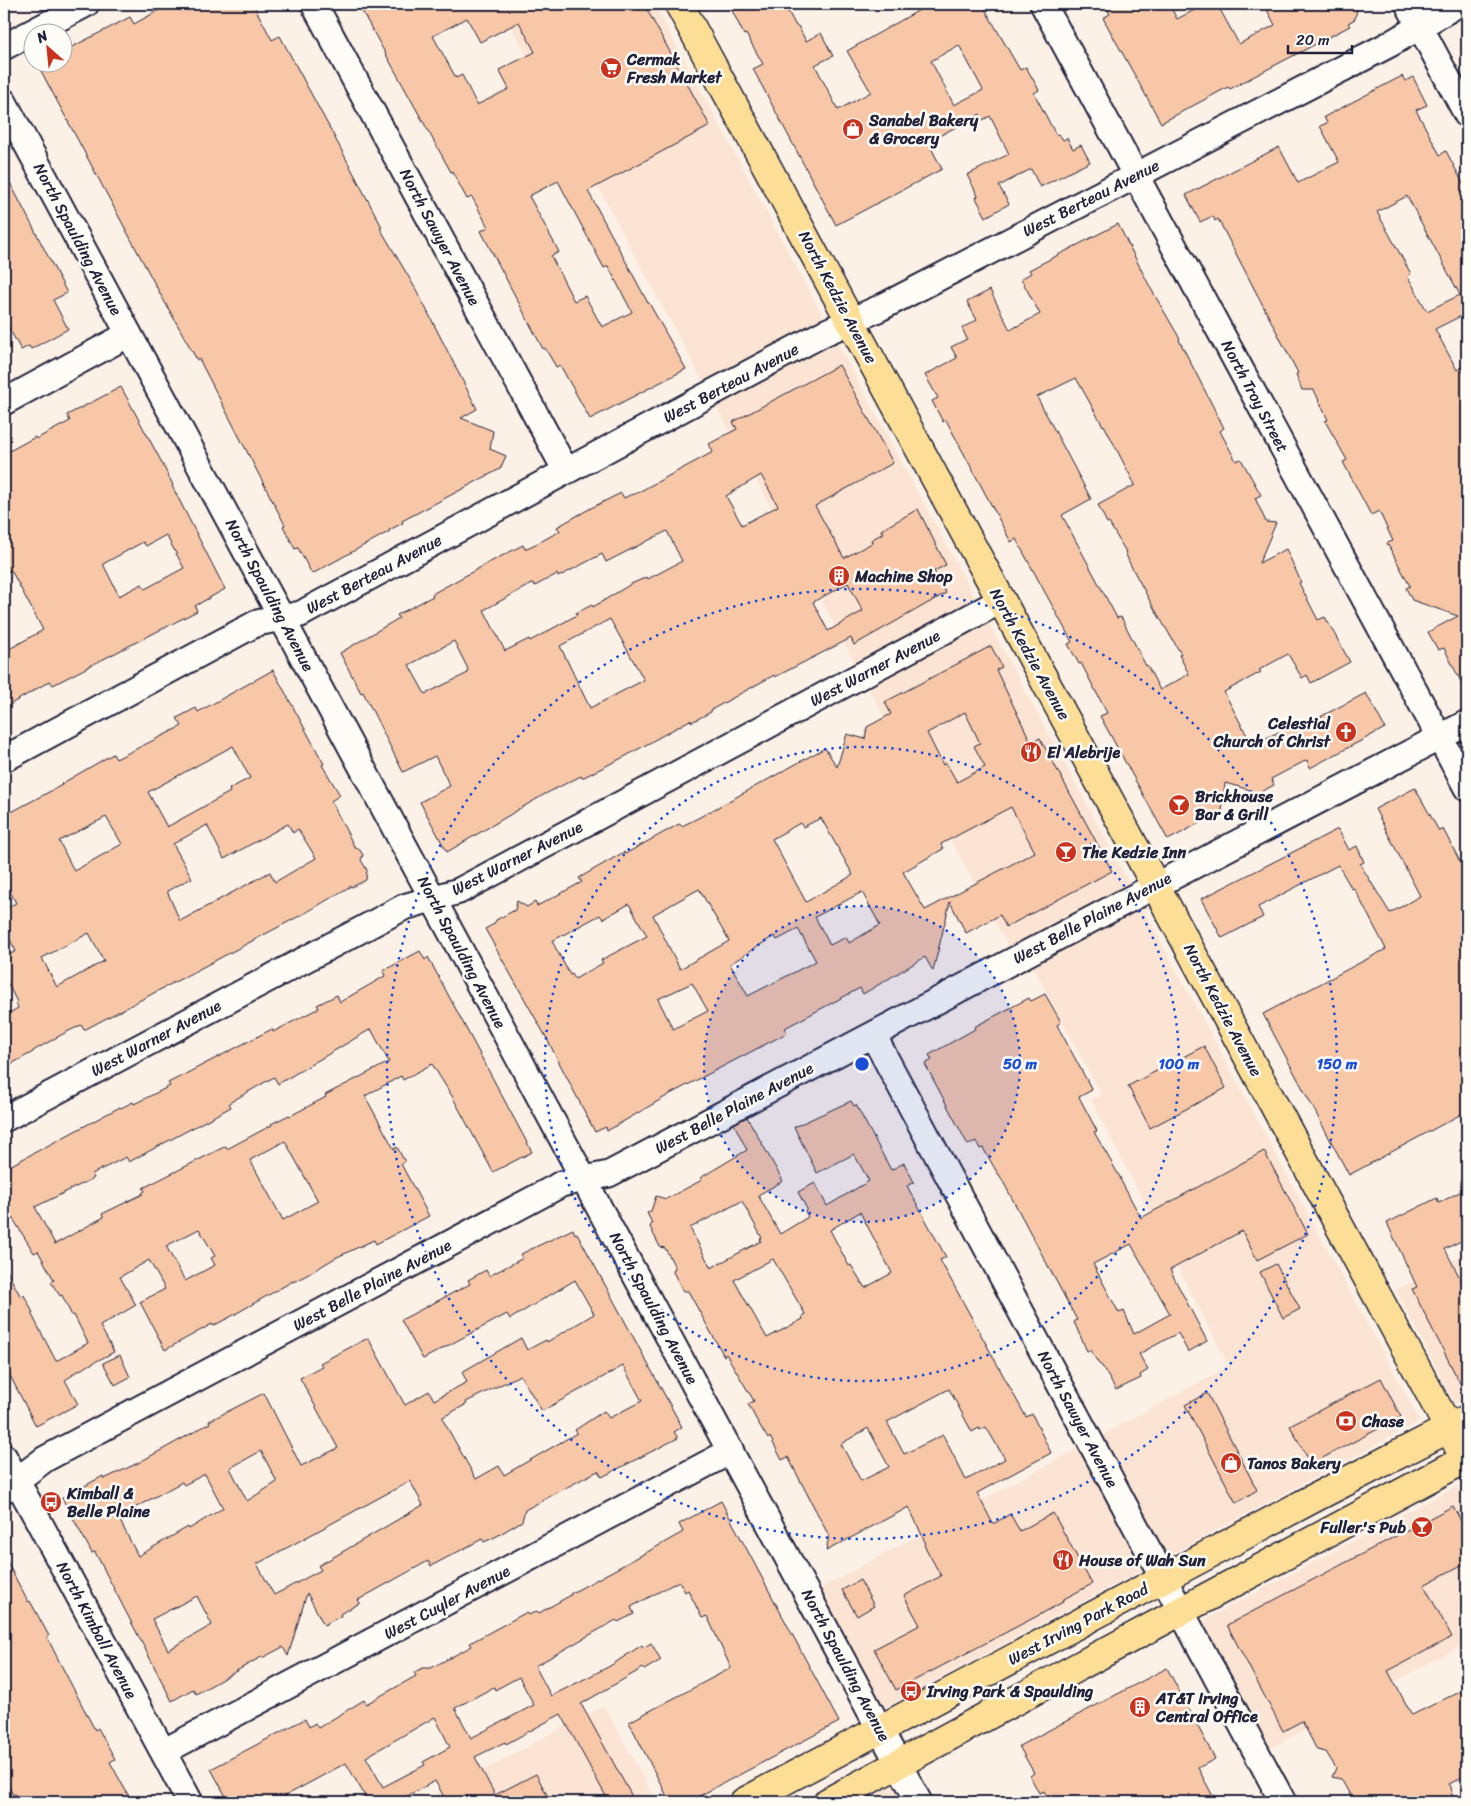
<svg xmlns="http://www.w3.org/2000/svg" width="1471" height="1806" viewBox="0 0 1471 1806" font-family="Sriracha,sans-serif">
<style>
.built{fill:#fbe4d4}
.building{fill:#f8c7a8;stroke:#22223b;fill-rule:evenodd}
.lines{fill:none;stroke-linecap:round;stroke-linejoin:round}
.minor-casing{stroke:#22223b;stroke-width:29}
.major-casing{stroke:#22223b;stroke-width:31}
.minor{stroke:#fdfcf7;stroke-width:25}
.major{stroke:#fcde96;stroke-width:28}
.ring{fill:none;stroke:#1d4ed8;stroke-width:2.5;stroke-dasharray:2.5 5}
.labels{text-anchor:middle;dominant-baseline:central;stroke-width:5;stroke-linejoin:round;paint-order:stroke}
.poi-label{font-size:16px;font-weight:bold;fill:#22223b;stroke:#fdfcf7;text-anchor:start}
.street-label{font-size:16px;fill:#22223b;stroke:#fdfcf7}
.centre{fill:#1d4ed8;stroke:#fdfcf7;stroke-width:2.5}
.ring-label{font-size:15px;text-anchor:middle;font-weight:bold;fill:#1d4ed8;stroke:#fdfcf7;stroke-width:5;stroke-linejoin:round;paint-order:stroke}
</style>
<rect width="100%" height="100%" fill="#fcf1e7"/>
<filter id="ink" filterUnits="userSpaceOnUse"><feTurbulence type="fractalNoise" baseFrequency=".02" numOctaves="2"/><feDisplacementMap in="SourceGraphic" scale="10" xChannelSelector="R" yChannelSelector="G"/><feConvolveMatrix kernelMatrix="1 2 1 2 8 2 1 2 1" color-interpolation-filters="sRGB"/></filter>
<g filter="url(#ink)">
<path class="built" d="M499,4H654L1420,1421L875,1713L810,1594L1229,1366L1091,1100L1101,1094L1025,952L1014,957Z
M1467,1253V1397L1455,1404L1396,1290Z
M1457,1486L1467,1505V1643L1265,1751L1195,1625Z
M604,1706L657,1802H423Z
M899,1782L910,1802H862Z"/>
<path class="building" d="M170,4H253L272,40L280,36L335,138L382,227L380,228L418,293L477,409L461,418L493,431L490,449L506,456L500,469L402,521L403,523L389,530L390,531L312,574L298,548L295,549L283,526L285,525L199,359L197,360L157,288L41,71L55,62H62V52L111,27L130,17L134,24Z
M358,4H644L710,126L588,191L648,303H649L686,369L590,419L560,365L556,367L545,348L543,349L481,231L488,227L472,197L467,199L452,171L451,172ZM467,18L480,42L519,22L535,52L499,70L509,89L477,105L462,75L456,78L433,36ZM558,181L604,268L608,266L632,312L602,327L585,296L574,301L551,256L559,252L529,196Z
M729,4H784L796,26H798L806,41L821,33L833,56L815,65L838,110L871,92L847,51L930,4H982L1020,70L1026,67L1039,90L1034,93L1056,135L1059,134L1063,140L1067,138L1073,149L1081,145L1090,162L1040,187L1031,169L999,186L1009,204L986,217L976,198L978,196L967,175L1009,154L990,116L983,120L980,114L928,142L942,169L836,225L753,69L763,64L746,34L744,35ZM959,45L983,90L954,105L931,61Z
M1104,4H1169L1177,19L1206,4H1217L1239,44L1275,25L1264,4H1358L1355,19L1348,23L1350,26L1230,89L1228,87L1161,123L1103,18L1110,14Z
M1402,76L1405,81L1413,77L1427,105L1416,110L1440,155L1446,151L1467,191V313L1435,329L1457,370L1461,367L1467,379V694L1444,648L1438,650L1428,632L1458,616L1412,600L1406,588L1410,586L1387,543L1393,541L1379,511L1371,515L1343,462L1347,460L1325,421L1328,420L1314,390H1302L1296,374L1298,373L1218,219L1215,221L1213,216L1200,222L1186,195L1279,147L1298,183L1339,162L1320,126L1327,123L1324,117ZM1407,196L1460,295L1427,311L1408,277L1411,274L1377,212Z
M4,171L67,293L53,300L68,329L31,349L29,346L21,350L4,319Z
M1118,224L1150,287L1180,339L1179,340L1224,428L1220,431L1236,461L1241,459L1261,495L1255,498L1266,522L1276,523L1259,563L1286,549L1301,582L1299,583L1318,620L1325,617L1350,662L1311,683L1307,675L1302,678L1288,654L1259,670L1261,672L1224,692L1252,745L1293,725L1295,730L1366,693L1385,728L1310,768L1307,760L1271,779L1274,785L1253,796L1250,790L1225,783L1222,811L1168,840L1100,716L1107,713L1081,663L1079,664L1068,644L1072,642L1016,539L1011,542L946,420L943,422L932,401L938,398L925,375L957,358L951,347L967,339L962,328L977,320L967,302L990,290L1010,330L1040,314L1021,279L1031,273L1029,270ZM1076,378L1103,426L1104,425L1135,485L1098,505L1107,523H1109L1126,552H1125L1130,564L1151,603L1181,654L1179,655L1189,674L1160,690L1147,665L1146,666L1121,617L1117,618L1062,515L1091,499L1037,397Z
M839,365L893,463L815,506L844,558L872,543L871,540L883,533L881,530L918,509L946,565L934,571L946,593L854,645L851,638L775,677L774,675L711,710V712L692,722L690,720L626,756L582,778L581,776L545,794L447,852L420,802L450,786L435,756L403,772L363,692L361,693L340,653L399,618L397,615L433,596L432,594L492,561L523,545L525,549L542,541L560,531L557,527L591,508L621,493L624,498L632,494L633,495L713,452L709,444L737,429L733,422ZM761,475L778,506L742,525L726,496ZM667,531L682,561L648,579L647,577L631,584L593,607L592,605L576,613L577,615L530,641L529,639L505,651L484,610L533,583L535,586L557,574L558,577L602,554L606,562ZM848,583L863,611L828,631L813,602ZM610,619L644,680L590,708L560,646ZM454,641L468,669L467,670L468,673L425,694L409,665Z
M121,387L160,459L173,485L172,486L225,589L195,606L197,611L53,685L50,681L4,708V652L43,630L11,570L4,574V454L35,437L36,439L70,421L67,415ZM166,535L184,568L145,589L142,584L119,596L103,564L143,542L146,546Z
M991,646L1002,667L996,670L1031,742L1040,738L1112,871L1006,927L1000,915L966,933L950,902L933,971L925,957L863,994L860,988L785,1028L787,1033L672,1093L607,1131L606,1127L595,1132L546,1037L485,929L494,924L496,920L515,910L517,901L527,907L535,902L537,906L582,882L579,878L624,852L625,854L679,824L682,826L700,817L825,748L837,767L847,734L865,739L867,727L891,714L885,702ZM965,712L980,743L974,746L985,767L957,782L946,763L943,765L927,733ZM1011,807L1035,852L925,910L903,872L943,849L941,844ZM821,818L853,875L806,902L772,839L800,823L803,827ZM699,889L729,941L680,969L653,915ZM862,892L880,925L849,943L846,937L830,945L815,917ZM629,904L647,936L601,960L603,963L575,979L572,974L570,975L552,941L600,915L603,919ZM798,929L816,961L748,996L730,964L774,936L777,940ZM692,983L708,1011L673,1029L658,999Z
M273,670L324,764L322,765L340,795L331,801L355,848L359,849L363,855L361,860L367,870L366,880L352,887L351,886L307,912L84,1030L81,1025L61,1035L33,1051V1052L4,1068V1016L18,1008L16,1003L17,1002L4,976V958L16,951L4,929V909L16,903L4,880V816L62,785L61,784L113,754L116,759L182,726L177,718L196,708L198,712ZM233,746L250,778L229,789L230,792L167,827L148,792ZM106,817L122,844L74,871L59,841ZM288,824L293,833L298,829L316,858L275,882L270,872L180,921L167,891L192,878L173,844L207,825L224,859ZM89,933L104,961L57,987L42,958Z
M1415,788L1439,831L1443,829L1467,875V1111L1349,1175L1263,1014L1386,949L1354,888L1352,889L1338,865L1258,907L1263,917L1222,938L1201,899L1338,829L1349,850L1357,846L1364,862L1360,864L1390,913L1420,896L1375,809Z
M420,951L425,960L428,957L532,1152L493,1172L452,1096L432,1064L403,1080L401,1076L365,1096L394,1149L397,1147L405,1162L401,1164L429,1216L376,1244L374,1240L335,1258L307,1275L293,1282V1281L230,1317L213,1326L212,1324L165,1350L140,1302L165,1289L149,1260L120,1277L136,1305L100,1326L114,1352L72,1374L73,1375L65,1380L78,1404L36,1426L4,1364V1266L21,1297L24,1295L33,1313H31L56,1361L88,1343L74,1315L72,1316L62,1295L60,1296L51,1282L54,1280L38,1251L34,1253L4,1204V1169L120,1107L121,1108L133,1102L134,1104L170,1086L168,1083L272,1029L273,1032L319,1008L317,1005L337,995L340,1002L385,976L383,971ZM371,1029L389,1062L325,1095L326,1097L290,1116L289,1115L271,1124L272,1125L227,1149L226,1146L143,1188L145,1191L142,1193L143,1194L102,1214L104,1217L55,1244L35,1207L94,1178L92,1174L126,1157L129,1162L209,1119L231,1107L229,1103L274,1077L278,1084ZM285,1141L318,1201L283,1220L250,1160ZM199,1229L215,1256L211,1258L215,1265L185,1281L166,1246Z
M1045,994L1061,1022L1057,1025L1092,1090L1079,1097L1097,1131L1094,1132L1121,1179H1120L1141,1218L1264,1151L1308,1234L1257,1260L1242,1231L1170,1270L1207,1341L1188,1352L1178,1333L1139,1354L1148,1370L1140,1375L1141,1378L1116,1390L1102,1366L1099,1364L1090,1350L1087,1351L1074,1322L1077,1320L999,1174H998L983,1148L980,1149L976,1141L968,1145L925,1064L932,1060L929,1055L975,1029L974,1027L1029,998L1031,1001ZM1131,1244L1170,1314L1134,1334L1124,1311L1119,1313L1093,1264Z
M1204,1046L1226,1088L1150,1128L1128,1086Z
M851,1101L854,1106L856,1105L891,1170L904,1163L914,1182L907,1186L946,1257L940,1260L1026,1417L1032,1414L1051,1453L977,1493L993,1524L1010,1514L1020,1531L1053,1513L1092,1584L1062,1600L1063,1602L1043,1613L896,1690L874,1649L920,1625L904,1596L941,1576L924,1545L926,1544L909,1507L826,1551L829,1536L788,1457L782,1460L770,1437L768,1439L756,1419L748,1404L754,1401L726,1354L724,1356L688,1291H683L673,1272L675,1267L665,1248L660,1247L650,1227L652,1223L647,1213L651,1211L656,1196L666,1199L702,1180L700,1178L747,1150L734,1124L747,1117L783,1181L758,1195L780,1234L808,1217L805,1211L807,1209L798,1192L815,1183L827,1206L869,1181L854,1154L817,1173L794,1127ZM742,1201L762,1238L760,1239L761,1241L711,1268L690,1228ZM860,1212L892,1273L865,1288L851,1265L849,1266L830,1230ZM773,1259L805,1314L802,1316L803,1319L767,1338L734,1280ZM949,1389L972,1432L979,1428L980,1430L986,1427L1005,1459L966,1480L943,1435L904,1454L887,1422ZM868,1428L889,1467L861,1481L841,1444Z
M1467,1188V1238L1445,1249L1467,1292V1397L1412,1289L1417,1287L1387,1223L1437,1198L1439,1203Z
M573,1229L575,1234L577,1233L682,1427L674,1432L678,1438L602,1477L598,1471L584,1478L525,1510L522,1521L497,1536L484,1542L482,1539L431,1566L428,1561L358,1600L360,1603L340,1614L341,1616L324,1625L307,1593L288,1656L283,1647L262,1658L261,1657L196,1694L193,1689L172,1701L95,1552L92,1553L62,1498L103,1476L104,1479L138,1463L185,1437L210,1423L209,1421L264,1393L301,1466L338,1448L300,1378L322,1366L320,1363L368,1338L405,1405L429,1391L434,1400L467,1382L462,1372L521,1338L527,1350L546,1340L547,1342L594,1314L575,1280L510,1319L507,1314L423,1359L401,1320L470,1284L468,1280L486,1270L489,1276L523,1258L521,1254ZM623,1366L642,1401L609,1418L604,1411L575,1430L577,1433L504,1475L499,1466L476,1479L443,1420V1417L467,1404L466,1402L520,1375L542,1411ZM261,1451L277,1482L247,1501L230,1468ZM205,1474L223,1508L189,1529L188,1527L138,1556L118,1517L182,1482L184,1485ZM410,1481L423,1505L318,1566L321,1570L274,1595L257,1564ZM197,1596L212,1625L168,1650L152,1619Z
M1276,1264L1300,1309L1283,1318L1260,1272Z
M120,1355L130,1377L115,1385L103,1363Z
M1381,1378L1401,1417L1311,1464L1290,1426Z
M1207,1393L1257,1490L1236,1503L1185,1405Z
M721,1501L839,1722L688,1802H670L629,1722L731,1668L707,1616L702,1618L688,1590L685,1592L679,1581L631,1607L634,1614L618,1622L616,1620L535,1666L551,1696L610,1666L642,1645L643,1648L651,1643L661,1660L644,1670L643,1668L581,1704L635,1802H609L561,1714L506,1744L505,1742L475,1757L495,1795L536,1774L547,1795L533,1802H447L435,1781L396,1802H353L365,1796L346,1763L274,1802H229L211,1769L305,1719L309,1727L315,1723L318,1728L364,1700L366,1704L416,1676L414,1672L423,1668H431L472,1646L470,1643L527,1612L529,1615L537,1611L539,1613L571,1595L570,1594L660,1545L683,1532L679,1524ZM519,1677L534,1705L471,1738L455,1708L494,1687L495,1690ZM435,1717L450,1747L423,1762L425,1765L383,1787L366,1757Z
M1453,1506L1467,1532V1562L1424,1585L1452,1637L1388,1671L1412,1715L1467,1688V1775L1449,1784L1454,1802H1354L1341,1779L1332,1777L1336,1768L1326,1752L1317,1750L1302,1721L1283,1731L1227,1625Z
M4,1556L28,1602L30,1601L49,1636L47,1637L59,1661L95,1730L98,1728L115,1759L110,1762L132,1802H20L15,1794L13,1795L4,1777Z
M860,1580L874,1606L857,1616L842,1590Z
M1167,1668L1215,1759L1198,1768L1216,1802H1050L1044,1791L1039,1793L1030,1776L1034,1773L1019,1746Z"/>
<g class="lines">
<g class="minor-casing">
<path id="minor" d="M314,4L566,471
M1043,4L1467,788
M1408,4L1467,115
M4,47L86,4
M4,102L919,1802
M4,402L129,334
M4,759L257,623L301,614L308,610L708,395L824,333L880,308L1390,44L1458,4
M873,1035L1283,1802
M4,1119L404,907L459,891L1000,601
M4,1457L190,1802
M4,1490L45,1459L556,1187L561,1184L609,1174L1130,899L1467,723
M163,1752L731,1451"/>
</g>
<g class="major-casing">
<path id="major" d="M679,4L1467,1462
M744,1802L1316,1497L1467,1419
M828,1802L1181,1611L1467,1458"/>
</g>
<use href="#minor" class="minor"/>
<use href="#major" class="major"/>
</g>
</g>
<circle cx="862" cy="1064" r="158" fill="#1d4ed8" fill-opacity=".12"/>
<g class="ring">
<circle cx="862" cy="1064" r="158"/>
<circle cx="862" cy="1064" r="317"/>
<circle cx="862" cy="1064" r="475"/>
</g>
<defs>
<g id="supermarket-disc" transform="scale(1.125)"><circle r="9.5" fill="#c8321e" stroke="#fdfcf7"/><path d="M-6-5.5h2.5l.6 2H6L4.5 2H-2.5L-4.4-4H-6ZM-1.5 3.2a1.3 1.3 0 1 0 .1 0ZM3 3.2a1.3 1.3 0 1 0 .1 0Z" fill="#fff"/></g>
<g id="shop-disc" transform="scale(1.125)"><circle r="9.5" fill="#c8321e" stroke="#fdfcf7"/><path d="M-5-2.5h2.3a2.7 3.5 0 0 1 5.4 0H5L5.5 6h-11ZM-1.5-2.5h3a1.5 2.3 0 0 0-3 0Z" fill="#fff"/></g>
<g id="building-disc" transform="scale(1.125)"><circle r="9.5" fill="#c8321e" stroke="#fdfcf7"/><path d="M-4-6H4V6H1V3H-1V6H-4ZM-2.5-4.3h1.7v1.8h-1.7ZM.8-4.3h1.7v1.8H.8ZM-2.5-1h1.7V.8h-1.7ZM.8-1h1.7V.8H.8Z" fill="#fff"/></g>
<g id="church-disc" transform="scale(1.125)"><circle r="9.5" fill="#c8321e" stroke="#fdfcf7"/><path d="M-1.2-6h2.4v3.5h3.3v2.4h-3.3V6h-2.4V-.1h-3.3v-2.4h3.3Z" fill="#fff"/></g>
<g id="restaurant-disc" transform="scale(1.125)"><circle r="9.5" fill="#c8321e" stroke="#fdfcf7"/><path d="M-5-6h1v4h1v-4h1v4h1v-4h1v5L-1.5 .5V6h-2V.5L-5-1ZM5-6V6H3V1.5H1.5Q1.5-4 5-6Z" fill="#fff"/></g>
<g id="bar-disc" transform="scale(1.125)"><circle r="9.5" fill="#c8321e" stroke="#fdfcf7"/><path d="M-6-5H6L.8 .8V4.5H3.5V6h-7V4.5H-.8V.8Z" fill="#fff"/></g>
<g id="bank-disc" transform="scale(1.125)"><circle r="9.5" fill="#c8321e" stroke="#fdfcf7"/><path d="M-6-4H6V4H-6ZM0-2.3a2.3 2.3 0 1 0 0 4.6a2.3 2.3 0 1 0 0-4.6Z" fill="#fff"/></g>
<g id="bus-disc" transform="scale(1.125)"><circle r="9.5" fill="#c8321e" stroke="#fdfcf7"/><path d="M-5-6H5V4H4V6H2V4H-2V6H-4V4H-5ZM-3.5-4V0h7V-4ZM-3.5 1.2v1.5H-2V1.2ZM2 1.2v1.5H3.5V1.2Z" fill="#fff"/></g>
</defs>
<g fill-rule="evenodd">
<use href="#supermarket-disc" x="611" y="68"/>
<use href="#shop-disc" x="853" y="129"/>
<use href="#building-disc" x="839" y="576"/>
<use href="#church-disc" x="1346" y="732"/>
<use href="#restaurant-disc" x="1031" y="752"/>
<use href="#bar-disc" x="1179" y="805"/>
<use href="#bar-disc" x="1066" y="852"/>
<use href="#bank-disc" x="1346" y="1421"/>
<use href="#shop-disc" x="1231" y="1463"/>
<use href="#bus-disc" x="51" y="1502"/>
<use href="#bar-disc" x="1422" y="1527"/>
<use href="#restaurant-disc" x="1063" y="1560"/>
<use href="#bus-disc" x="911" y="1691"/>
<use href="#building-disc" x="1140" y="1707"/>
</g>
<g class="labels">
<g class="poi-label">
<text x="627" y="59">Cermak<tspan x="627" dy="18">Fresh Market</tspan></text>
<text x="869" y="120">Sanabel Bakery<tspan x="869" dy="18">&amp; Grocery</tspan></text>
<text x="855" y="576">Machine Shop</text>
<text x="1330" y="723" text-anchor="end">Celestial<tspan x="1330" dy="18">Church of Christ</tspan></text>
<text x="1047" y="752">El Alebrije</text>
<text x="1195" y="796">Brickhouse<tspan x="1195" dy="18">Bar &amp; Grill</tspan></text>
<text x="1082" y="852">The Kedzie Inn</text>
<text x="1362" y="1421">Chase</text>
<text x="1247" y="1463">Tanos Bakery</text>
<text x="67" y="1493">Kimball &amp;<tspan x="67" dy="18">Belle Plaine</tspan></text>
<text x="1406" y="1527" text-anchor="end">Fuller's Pub</text>
<text x="1079" y="1560">House of Wah Sun</text>
<text x="927" y="1691">Irving Park &amp; Spaulding</text>
<text x="1156" y="1698">AT&amp;T Irving<tspan x="1156" dy="18">Central Office</tspan></text>
</g>
<g class="street-label">
<text transform="translate(1091 198) rotate(-27)">West Berteau Avenue</text>
<text transform="translate(440 237) rotate(62)">North Sawyer Avenue</text>
<text transform="translate(78 239) rotate(62)">North Spaulding Avenue</text>
<text transform="translate(838 297) rotate(62)">North Kedzie Avenue</text>
<text transform="translate(731 383) rotate(-28)">West Berteau Avenue</text>
<text transform="translate(1255 396) rotate(62)">North Troy Street</text>
<text transform="translate(374 574) rotate(-28)">West Berteau Avenue</text>
<text transform="translate(270 595) rotate(62)">North Spaulding Avenue</text>
<text transform="translate(1030 654) rotate(61)">North Kedzie Avenue</text>
<text transform="translate(875 668) rotate(-28)">West Warner Avenue</text>
<text transform="translate(517 858) rotate(-27)">West Warner Avenue</text>
<text transform="translate(1092 918) rotate(-28)">West Belle Plaine Avenue</text>
<text transform="translate(462 952) rotate(62)">North Spaulding Avenue</text>
<text transform="translate(1223 1010) rotate(62)">North Kedzie Avenue</text>
<text transform="translate(156 1038) rotate(-28)">West Warner Avenue</text>
<text transform="translate(734 1108) rotate(-28)">West Belle Plaine Avenue</text>
<text transform="translate(372 1285) rotate(-28)">West Belle Plaine Avenue</text>
<text transform="translate(654 1308) rotate(62)">North Spaulding Avenue</text>
<text transform="translate(1078 1419) rotate(62)">North Sawyer Avenue</text>
<text transform="translate(447 1602) rotate(-28)">West Cuyler Avenue</text>
<text transform="translate(1078 1624) rotate(-28)">West Irving Park Road</text>
<text transform="translate(97 1630) rotate(62)">North Kimball Avenue</text>
<text transform="translate(846 1665) rotate(62)">North Spaulding Avenue</text>
</g>
</g>
<circle cx="862" cy="1064" r="8" class="centre"/>
<g class="ring-label">
<text x="1020" y="1069">50 m</text>
<text x="1179" y="1069">100 m</text>
<text x="1337" y="1069">150 m</text>
</g>
<rect width="1471" height="1806" fill="none" stroke="#fdfcf7" stroke-width="20"/>
<rect x="10" y="10" width="1451" height="1786" fill="none" stroke="#22223b" stroke-width="2" filter="url(#ink)"/>
<g transform="translate(48 48) rotate(333)"><circle r="24" fill="#fdfcf7" stroke="#a5a5ac"/>
<path d="M0-4L9 19L0 12L-9 19Z" fill="#c8321e"/>
<text y="-8" font-size="14" font-weight="bold" text-anchor="middle" fill="#22223b">N</text>
</g>
<path d="M1288 45v8h64v-8" fill="none" stroke="#22223b" stroke-width="2.5"/>
<text x="1296" y="45" font-size="15" fill="#22223b" stroke="#fdfcf7" stroke-width="4" paint-order="stroke">20 m</text>
</svg>
